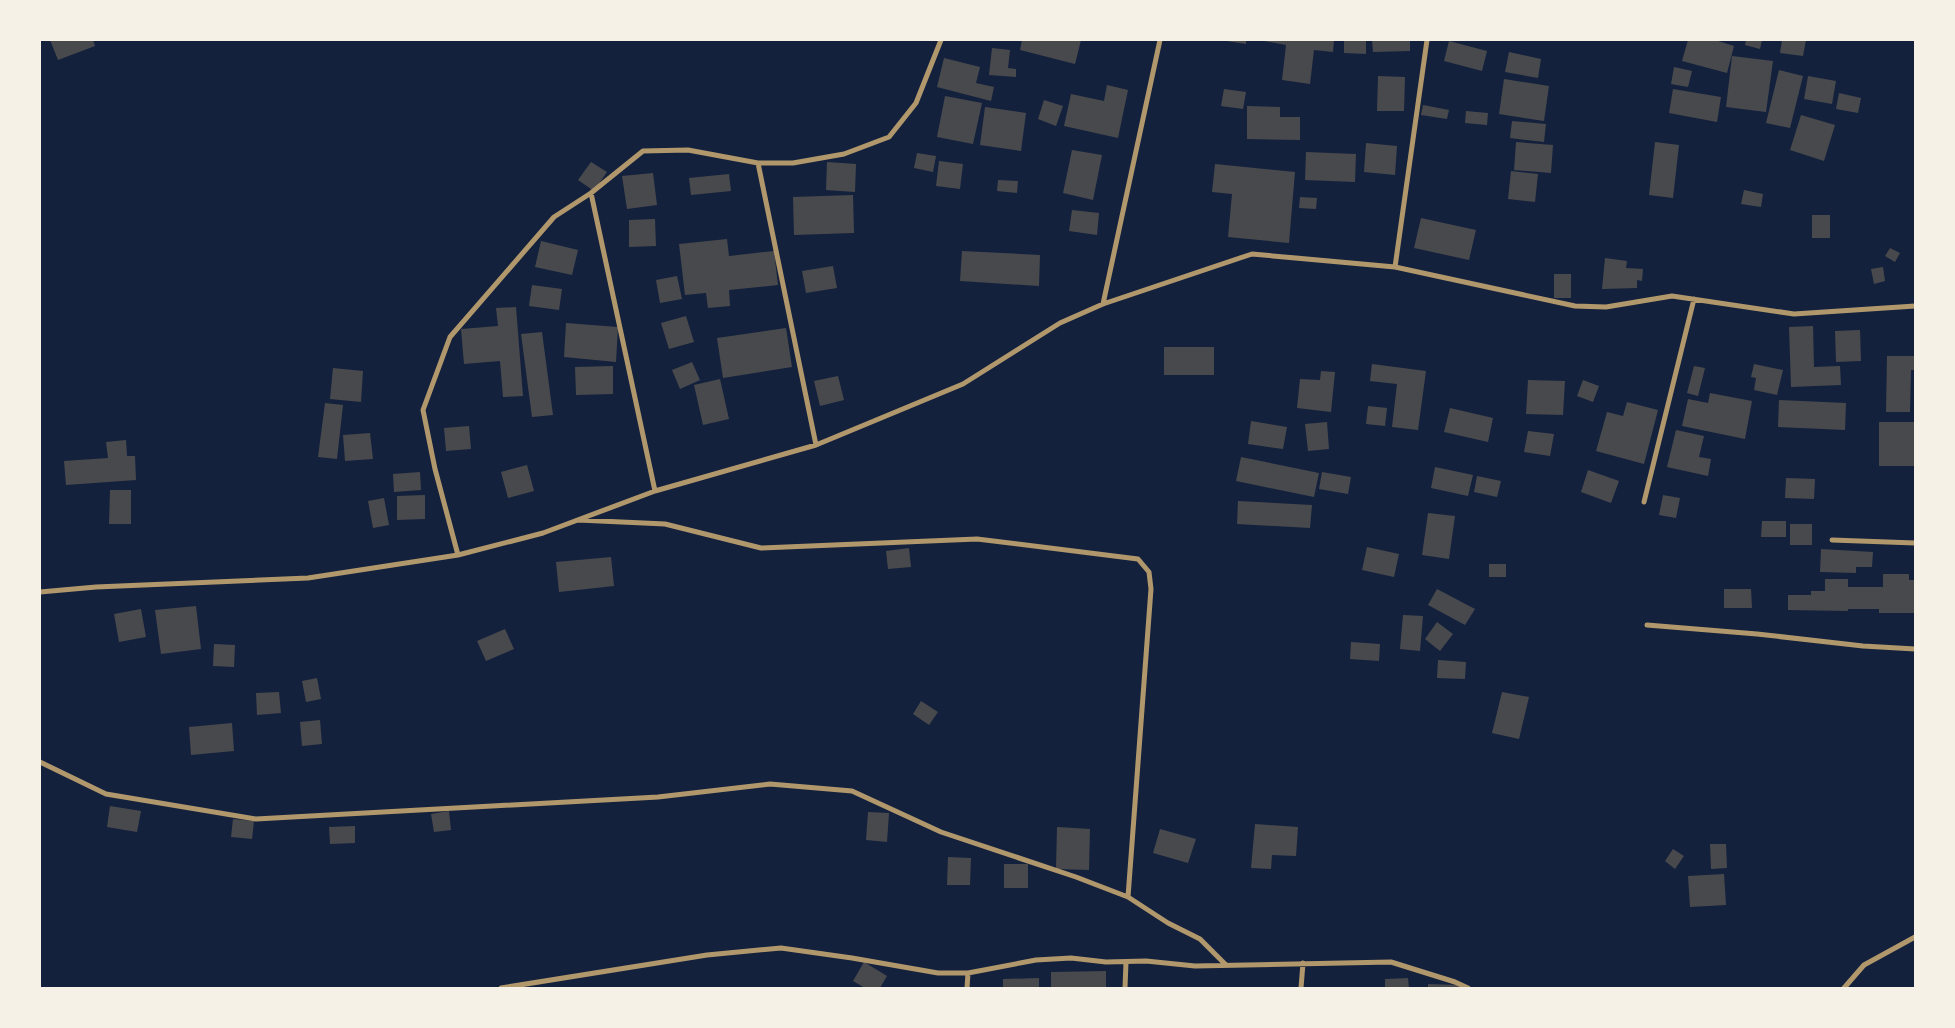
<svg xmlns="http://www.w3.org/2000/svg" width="1955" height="1028" viewBox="0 0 1955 1028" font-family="'Alegreya Sans',sans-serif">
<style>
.building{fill:#48494c}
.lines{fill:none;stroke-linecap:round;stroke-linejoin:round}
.minor{stroke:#b1986c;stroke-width:5}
</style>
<rect width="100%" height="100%" fill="#14213d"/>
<path class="building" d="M50,40H93L95,46L58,60Z
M1022,40H1081L1075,64L1020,50Z
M1220,40H1246V44Z
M1259,40H1334L1333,52L1314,50L1310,84L1282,80L1286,45Z
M1344,40H1366V54L1344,53Z
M1372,40H1410V51L1373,52Z
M1688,40H1715L1734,46L1727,73L1682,61Z
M1746,40H1762L1760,49L1745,45Z
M1782,40H1806L1803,56L1780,53Z
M1449,41L1487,51L1482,71L1444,61Z
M992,48L1010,50L1008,68L1016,69V77L989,75Z
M1509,52L1541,59L1538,78L1505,72Z
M1732,56L1773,61L1766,112L1726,107Z
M944,58L980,67L976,83L994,87L991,101L937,87Z
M1674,67L1692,71L1688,87L1671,84Z
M1779,70L1803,76L1790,128L1766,123Z
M1378,76L1405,77L1404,111H1377Z
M1808,76L1836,81L1832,104L1804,99Z
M1504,79L1549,86L1544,121L1499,114Z
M1107,85L1128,90L1118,138L1064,126L1071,94L1104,101Z
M1224,89L1246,92L1243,109L1221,106Z
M1673,89L1721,97L1717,122L1669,113Z
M1839,93L1861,98L1858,113L1836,109Z
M945,96L982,103L973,144L937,137Z
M1044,100L1063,106L1056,126L1038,119Z
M1423,105L1449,110L1447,119L1421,115Z
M1247,106L1280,107V117H1300V140L1247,139Z
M985,107L1026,113L1021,151L980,145Z
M1466,111L1488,113L1487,125L1465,123Z
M1801,115L1835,125L1824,161L1790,150Z
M1512,121L1546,124L1544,142L1510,138Z
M1516,142L1553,145L1551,173L1514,170Z
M1655,142L1679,145L1673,198L1649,195Z
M1366,143L1397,146L1395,175L1364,172Z
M1072,150L1102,155L1093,200L1063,193Z
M1306,152L1356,154L1355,182L1305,180Z
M917,153L936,156L933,172L914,168Z
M939,161L963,164L960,189L936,186Z
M591,162L607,172L594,191L578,180Z
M827,162L856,164L855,192L826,190Z
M1215,164L1295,172L1289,243L1228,237L1232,194L1212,192Z
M1511,171L1538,174L1535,202L1508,199Z
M653,173L657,205L627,209L622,176Z
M729,174L731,191L691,195L689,178Z
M998,180L1018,181L1017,193L997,191Z
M1744,190L1763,194L1761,207L1741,204Z
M853,195L854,233L794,235L793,197Z
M1300,197L1317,198L1316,209L1299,208Z
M1072,210L1099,213L1097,235L1069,231Z
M1812,215H1830V238H1812Z
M1421,218L1476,230L1469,260L1414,248Z
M655,219L656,246L629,247V220Z
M727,239L729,256L774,251L778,285L729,290L730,306L708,308L706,293L685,295L679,244Z
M541,241L578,250L572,275L535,267Z
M1890,248L1900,253L1895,262L1885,256Z
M962,251L1040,255L1039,286L960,281Z
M1605,258L1627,261L1626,268L1643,269L1642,281L1637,280V288L1602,289Z
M833,266L837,288L806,293L802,271Z
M1883,267L1885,281L1874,284L1871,269Z
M1554,274H1571V298H1554Z
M677,276L682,299L660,303L656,280Z
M532,285L562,289L559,310L529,306Z
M516,307L523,396L503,397L500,361L464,364L461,329L498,326L496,308Z
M686,316L694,342L669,349L661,323Z
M566,323L618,327L616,362L564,357Z
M1813,326L1814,367L1840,366L1841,385L1791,387L1789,327Z
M786,328L792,367L723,378L717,338Z
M1860,330L1861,361L1836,362L1835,331Z
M542,332L553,415L532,417L521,334Z
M1164,347H1214V375H1164Z
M1887,356H1915V370H1911L1910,412H1886Z
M692,362L700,380L680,389L672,370Z
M1372,364L1426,371L1418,430L1392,427L1397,384L1370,381Z
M1754,364L1783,370L1777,395L1754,390L1756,378L1751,377Z
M613,366V394L576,395L575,367Z
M1694,366L1705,368L1698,396L1687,393Z
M333,368L363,371L361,402L330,399Z
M1321,371L1335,372L1331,412L1297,408L1300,379L1320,380Z
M838,376L844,400L820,406L814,381Z
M720,379L729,419L703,425L694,385Z
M1528,380L1565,381L1563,415L1526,414Z
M1583,380L1599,386L1593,402L1577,396Z
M1710,393L1752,401L1745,439L1682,426L1688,399L1708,403Z
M1779,400L1846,403L1845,430L1778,427Z
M1627,402L1658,410L1644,464L1596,451L1607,412L1623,416Z
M325,403L343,405L337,459L318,457Z
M1368,406L1387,408L1385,426L1366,424Z
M1450,408L1493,418L1488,442L1444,432Z
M1251,421L1287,427L1283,449L1248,444Z
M1327,422L1329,449L1308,451L1305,424Z
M1879,422H1915V466H1879Z
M469,426L471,449L446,451L444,428Z
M1676,430L1704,436L1699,457L1711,459L1708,476L1667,467Z
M1528,431L1554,434L1550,456L1524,452Z
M370,433L373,459L345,461L343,435Z
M126,440L127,456H135L136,480L66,485L64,461L108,458L106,442Z
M1241,457L1319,473L1314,497L1236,481Z
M527,465L534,491L508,498L501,472Z
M1435,467L1473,475L1468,496L1431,488Z
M1588,470L1619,481L1611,503L1581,492Z
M420,472L421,490L394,492L393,474Z
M1322,472L1351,477L1348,494L1319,489Z
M1477,476L1501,481L1497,497L1474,492Z
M1786,478L1815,479L1814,499L1785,498Z
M110,490H131V524H109Z
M425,495V519L397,520V496Z
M1663,495L1680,498L1676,518L1659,515Z
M384,498L389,525L373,528L368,501Z
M1238,501L1312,505L1310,528L1237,524Z
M1428,513L1455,516L1449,559L1422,555Z
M1762,521H1786V537H1761Z
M1790,524H1812V545H1790Z
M1367,547L1399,554L1394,577L1362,570Z
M909,548L911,567L888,569L886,551Z
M1821,549L1873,552L1872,567H1856V573L1820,572Z
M611,557L614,586L559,592L556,562Z
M1489,564H1506V577H1489Z
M1883,574H1909V580H1915V613H1879V609H1848V611L1788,610V595H1811V591H1825V579H1848V587H1883Z
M1437,589L1475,609L1465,625L1428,605Z
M1724,589H1751L1752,608H1724Z
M196,606L201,649L161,654L155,610Z
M141,609L146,637L119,642L114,614Z
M1403,615L1423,616L1420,651L1400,649Z
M1437,622L1453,634L1440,651L1425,639Z
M505,629L514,649L486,661L477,641Z
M1351,642L1380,644L1379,661L1350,659Z
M214,644L235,645L234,667L213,666Z
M1438,660L1466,662L1465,679L1437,678Z
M317,678L321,699L306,702L302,681Z
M279,692L281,713L257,715L256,693Z
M1502,692L1529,697L1519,739L1492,733Z
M921,701L938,712L929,725L913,714Z
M320,720L322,744L302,746L300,722Z
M232,723L234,751L191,755L189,727Z
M110,806L141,811L137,832L107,827Z
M449,811L451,830L434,832L431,814Z
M868,812L889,813L887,842L866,840Z
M233,819L254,821L252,839L231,837Z
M1255,824L1298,827L1296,856L1272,855L1271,869L1251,868Z
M355,826V843L330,844L329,827Z
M1057,827L1090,829L1089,870L1056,869Z
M1160,829L1196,839L1188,863L1153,853Z
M1710,844H1726L1727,868L1711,869Z
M1673,849L1684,856L1675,869L1665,861Z
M948,857L971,858L970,885H947Z
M1004,864H1028V888H1004Z
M1724,874L1726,905L1690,907L1688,876Z
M864,962L887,976L880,988H865L853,981Z
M1106,971V988H1051V972Z
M1039,978V988H1003V979Z
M1408,978L1409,988H1385V979Z
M1428,984L1459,985V988H1428Z"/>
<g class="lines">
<path class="minor" d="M758,163L816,445
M591,193L655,491
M1395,267L1427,40
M1103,304L1160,40
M1644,502L1694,299
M578,520L665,524L761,548L977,539L1138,559L1149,572L1151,589L1128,897
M1832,540L1915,543
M458,555L435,469L423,410L450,337L554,217L591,193L643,151L688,150L758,163H793L844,154L889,137L916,103L941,40
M40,592L96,587L308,578L458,555L543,533L655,491L816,445L963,384L1060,323L1103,304L1252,254L1395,267L1575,306L1606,307L1672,296L1794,314L1915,306
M1647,625L1757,634L1863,646L1915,649
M40,762L106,794L256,819L658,797L770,784L852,791L941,832L1076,877L1128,897L1168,923L1200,939L1226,965
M501,988L707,955L781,948L852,958L938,973H968L1036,960L1071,958L1106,962L1146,961L1195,966L1391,962L1455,982L1468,988
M967,988L968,973
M1125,988L1126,962
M1301,988L1303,963
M1844,988L1864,965L1915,937"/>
</g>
<rect width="1955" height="1028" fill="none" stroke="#f6f1e7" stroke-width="82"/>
</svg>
